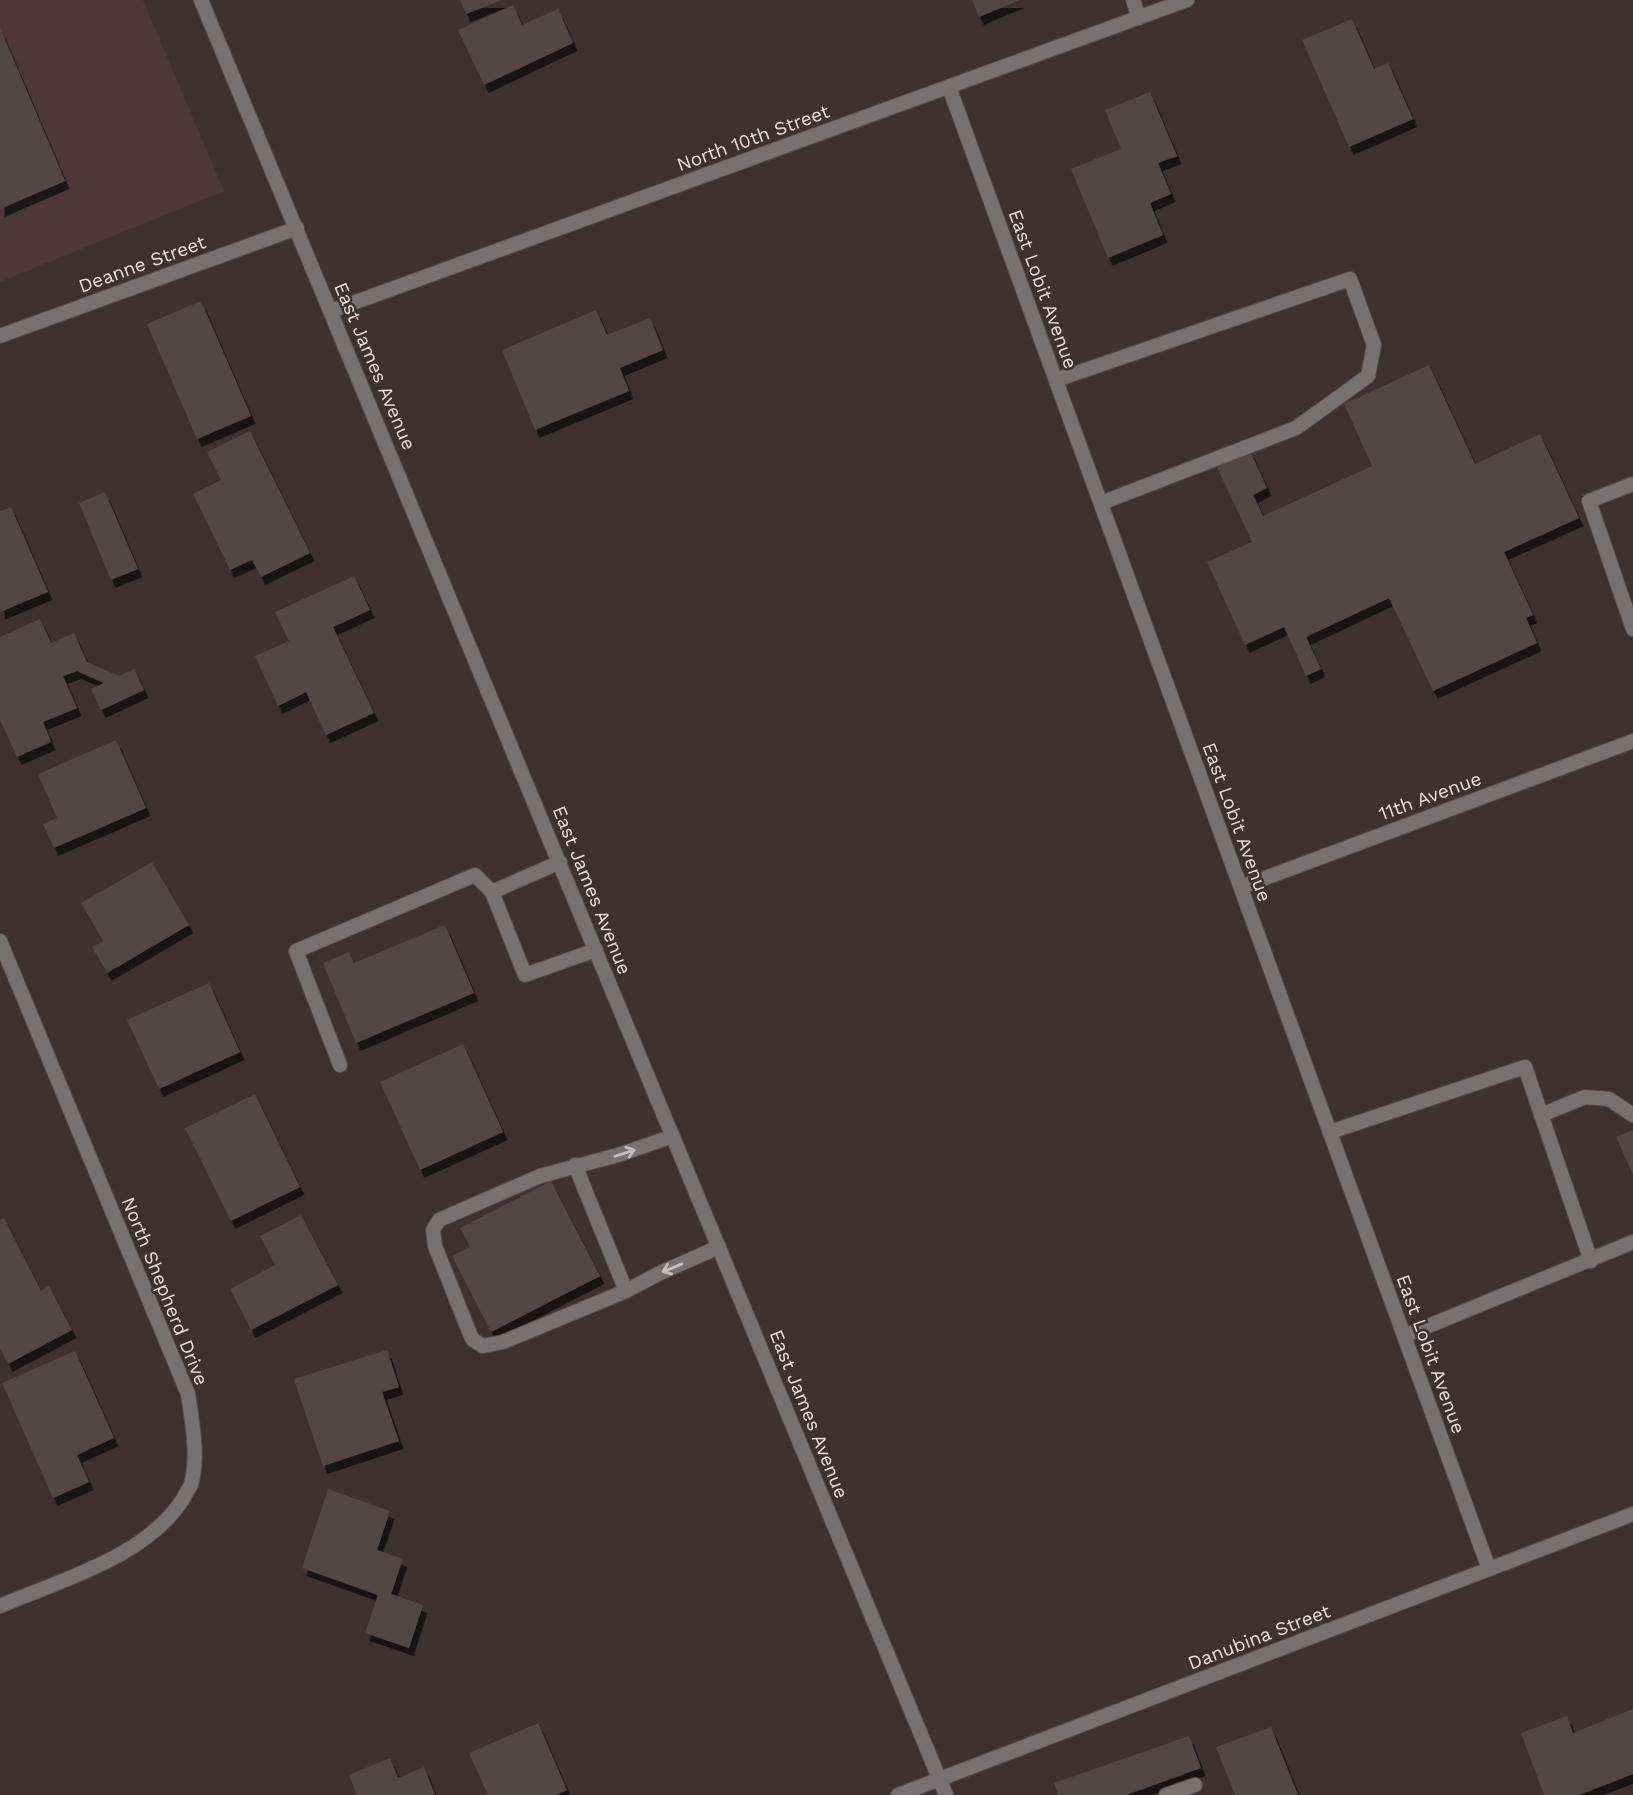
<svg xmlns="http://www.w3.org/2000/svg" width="1633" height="1795" viewBox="0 0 1633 1795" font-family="'Work Sans',sans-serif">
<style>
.built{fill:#4c3834}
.building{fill:#534643;filter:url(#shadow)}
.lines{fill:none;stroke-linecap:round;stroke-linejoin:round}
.service-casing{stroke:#594d4a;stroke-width:16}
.minor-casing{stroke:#594d4a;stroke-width:16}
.tertiary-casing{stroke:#594d4a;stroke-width:16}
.service{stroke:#78716f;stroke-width:14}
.minor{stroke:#78716f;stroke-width:14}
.tertiary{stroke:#78716f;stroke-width:14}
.oneway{stroke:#c6bfbd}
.labels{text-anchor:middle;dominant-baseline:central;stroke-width:5;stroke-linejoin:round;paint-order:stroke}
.street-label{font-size:19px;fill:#e8e0de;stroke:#3e312e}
</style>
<defs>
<filter id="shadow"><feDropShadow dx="4.5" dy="8" stdDeviation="0" flood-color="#0009"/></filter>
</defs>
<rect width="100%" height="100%" fill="#3e312e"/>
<path class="built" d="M0,0H143L224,191L0,282Z"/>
<path class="building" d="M460,0H502L466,14Z
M972,0H1020L979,17Z
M513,5L522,25L558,9L573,43L484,85L458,30Z
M1352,19L1374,69L1388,63L1413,119L1349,147L1302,40Z
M0,28L65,181L0,209Z
M1150,92L1177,156L1158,163L1171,194L1150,203L1163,235L1108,258L1071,169L1121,149L1105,110Z
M201,301L251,416L197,439L147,324Z
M596,310L607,335L650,318L663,350L620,368L629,391L535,430L502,350Z
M1429,365L1475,464L1540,434L1579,518L1504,552L1533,615L1526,618L1537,643L1433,691L1389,598L1306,637L1321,669L1306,676L1284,627L1245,645L1207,562L1252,542L1216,465L1249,449L1267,488L1253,495L1263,516L1372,466L1344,404Z
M250,431L310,553L261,577L252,560L230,570L193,494L221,480L207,452Z
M105,492L138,569L111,580L79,503Z
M11,507L48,592L0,612V511Z
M354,576L370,610L333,627L374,713L326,735L306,692L278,706L255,656L289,641L275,612Z
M40,619L51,643L74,633L87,662L119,676L134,669L144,690L101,710L91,689L104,683L77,671L63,676L77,708L43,722L51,742L17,757L0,720V637Z
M116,740L146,808L54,848L43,824L57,818L38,774Z
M152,862L189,925L107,973L92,947L103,941L81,903Z
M445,925L474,993L356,1043L323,963L349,952L354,963Z
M209,983L240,1052L159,1089L127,1020Z
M463,1044L503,1132L420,1170L380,1082Z
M255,1094L300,1187L231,1221L185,1128Z
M1633,1130V1175L1616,1137Z
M551,1181L600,1276L491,1332L452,1256L470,1247L460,1228Z
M301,1215L338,1285L251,1330L230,1289L275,1265L260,1236Z
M4,1218L41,1291L49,1286L72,1330L8,1364L0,1348V1220Z
M387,1350L399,1387L382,1392L399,1441L323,1466L294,1379Z
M75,1351L114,1438L77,1455L89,1482L53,1498L2,1383Z
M328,1489L390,1511L377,1550L403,1559L391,1594L423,1605L409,1648L365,1633L378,1595L302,1568Z
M1633,1709V1774L1579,1795H1544L1521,1733L1567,1716L1573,1733Z
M538,1723L567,1790L556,1795H488L469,1753Z
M1271,1727L1298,1795H1235L1216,1747Z
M1189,1736L1201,1768L1126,1795H1058L1054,1783Z
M390,1758L398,1778L424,1767L435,1795H357L349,1775Z"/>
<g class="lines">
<g class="service-casing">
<path id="service" d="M1133,0L1139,18
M1056,380L1350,279L1374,345L1368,376L1296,428L1101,503
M1633,484L1589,501L1633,629
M560,862L492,892L525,975L596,950
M340,1065L296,951L475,875L492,892
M1541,1115L1585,1097L1609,1099L1633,1115
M1330,1132L1525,1067L1591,1261
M673,1136L618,1155L540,1176L439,1220L433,1230L435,1246L470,1334L473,1340L483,1346L503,1342L626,1291L660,1273L719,1247
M575,1165L626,1291
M1404,1336L1633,1242
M1166,1795L1195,1785"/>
</g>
<g class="minor-casing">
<path id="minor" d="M949,87L1489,1569
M331,311L1187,0
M0,336L297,228
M1241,887L1633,741
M0,941L188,1394C192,1420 199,1458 191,1485C189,1489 185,1494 183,1499C146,1557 61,1580 0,1606"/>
</g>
<g class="tertiary-casing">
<path id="tertiary" d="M201,0L946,1795
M898,1795L1633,1514"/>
</g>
<use href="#service" class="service"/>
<use href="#minor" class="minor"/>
<use href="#tertiary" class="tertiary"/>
</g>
<defs><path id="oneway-shaft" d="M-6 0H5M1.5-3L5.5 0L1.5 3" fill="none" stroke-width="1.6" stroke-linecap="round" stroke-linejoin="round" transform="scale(1.75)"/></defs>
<g class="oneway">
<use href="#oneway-shaft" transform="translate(625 1153) rotate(-18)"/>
<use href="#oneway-shaft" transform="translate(672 1268) rotate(157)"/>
</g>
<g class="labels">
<g class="street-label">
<text transform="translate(753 138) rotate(-20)">North 10th Street</text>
<text transform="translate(142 264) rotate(-20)">Deanne Street</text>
<text transform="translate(1043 289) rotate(70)">East Lobit Avenue</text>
<text transform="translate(375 366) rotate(67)">East James Avenue</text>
<text transform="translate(1430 796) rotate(-20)">11th Avenue</text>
<text transform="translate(1237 822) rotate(70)">East Lobit Avenue</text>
<text transform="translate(592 890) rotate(68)">East James Avenue</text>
<text transform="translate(165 1291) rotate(68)">North Shepherd Drive</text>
<text transform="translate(1431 1354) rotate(70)">East Lobit Avenue</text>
<text transform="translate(809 1414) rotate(68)">East James Avenue</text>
<text transform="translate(1259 1637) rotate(-21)">Danubina Street</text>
</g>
</g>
</svg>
